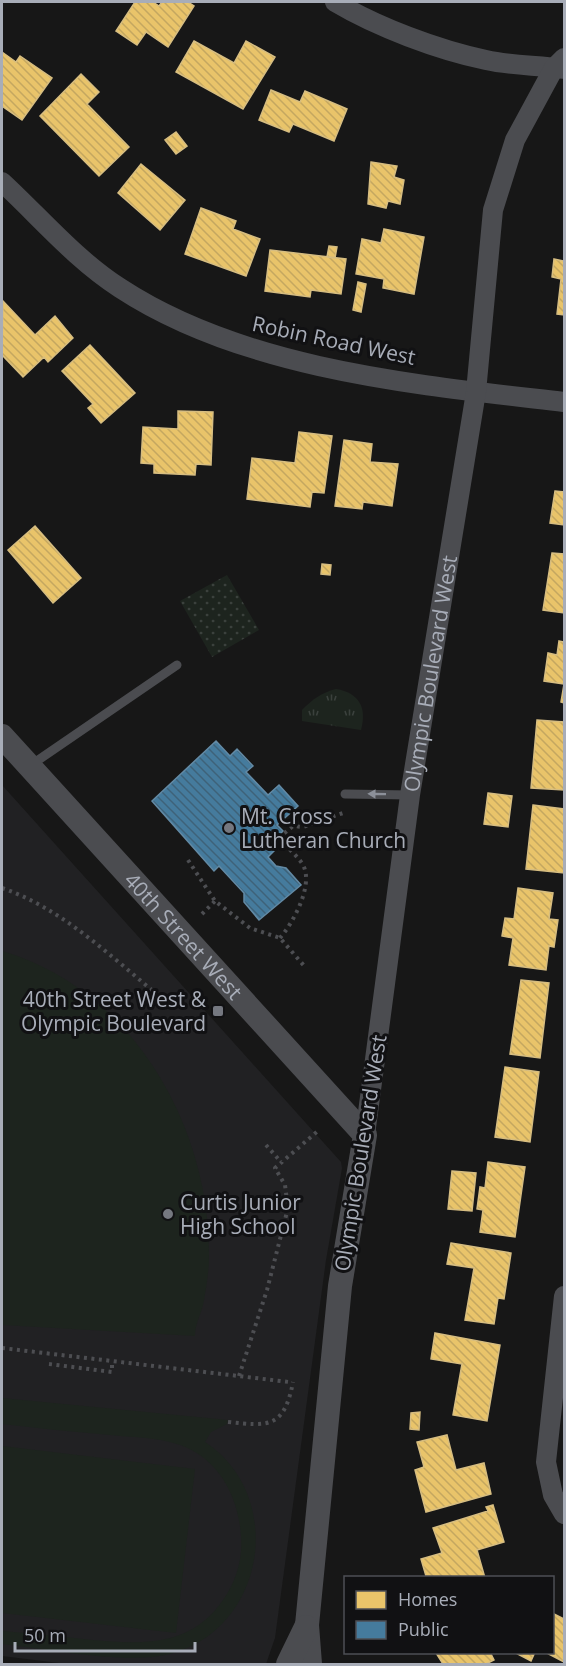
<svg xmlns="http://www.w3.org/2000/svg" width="566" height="1666" viewBox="0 0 566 1666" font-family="'Open Sans',sans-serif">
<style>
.built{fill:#212123}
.grass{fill:url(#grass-dots)}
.park{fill:url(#park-tufts)}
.pitch{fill:#1d241e}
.homes{fill:url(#homes-back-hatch);stroke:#d6bd81;stroke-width:1.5}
.public{fill:url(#public-back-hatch);stroke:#638aa5;stroke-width:1.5}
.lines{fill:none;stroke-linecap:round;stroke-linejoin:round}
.path{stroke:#4d4e52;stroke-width:4;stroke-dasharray:3 4.5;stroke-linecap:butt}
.service{stroke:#4b4c50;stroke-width:9}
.minor{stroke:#4b4c50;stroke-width:20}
.tertiary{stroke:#4b4c50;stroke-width:24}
.oneway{fill:#8c9099}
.poi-dot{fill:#757880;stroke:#111113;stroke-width:2}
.labels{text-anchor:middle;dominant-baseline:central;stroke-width:6;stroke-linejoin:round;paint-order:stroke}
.street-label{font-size:21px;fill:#a8adb8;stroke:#111113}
.poi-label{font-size:21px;fill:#a8adb8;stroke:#111113;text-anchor:start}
</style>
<defs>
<pattern id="grass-dots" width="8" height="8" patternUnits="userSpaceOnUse" patternTransform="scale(1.5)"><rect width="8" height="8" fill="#1d241e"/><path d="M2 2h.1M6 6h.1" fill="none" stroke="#3b413d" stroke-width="1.8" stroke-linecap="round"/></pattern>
<pattern id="park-tufts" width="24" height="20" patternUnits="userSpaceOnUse" patternTransform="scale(1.5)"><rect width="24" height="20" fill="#1d241e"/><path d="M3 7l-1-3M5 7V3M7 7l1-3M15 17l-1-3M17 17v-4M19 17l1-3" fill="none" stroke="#3b413d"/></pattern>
<pattern id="homes-back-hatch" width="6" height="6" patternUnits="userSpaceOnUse" patternTransform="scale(1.5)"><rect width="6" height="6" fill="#e9c46a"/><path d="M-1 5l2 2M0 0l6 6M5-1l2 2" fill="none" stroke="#c4a760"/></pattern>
<pattern id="public-back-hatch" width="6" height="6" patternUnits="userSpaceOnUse" patternTransform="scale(1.5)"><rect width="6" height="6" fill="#457b9d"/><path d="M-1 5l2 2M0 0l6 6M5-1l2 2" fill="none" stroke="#3e6279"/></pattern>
</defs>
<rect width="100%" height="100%" fill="#171717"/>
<path class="built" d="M2,785L341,1162L342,1168L326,1260L275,1638L266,1664H67L2,1656Z"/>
<path class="grass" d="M227,575L259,630L212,657L180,601Z"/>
<path class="park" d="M336,689C359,693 367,707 361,730L302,721V710C313,699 321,693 336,689Z"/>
<path class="pitch" d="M2,951C132,989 210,1125 209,1256C209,1272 206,1290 203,1305C200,1316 195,1325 195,1336L2,1325Z
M2,1398L228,1420L227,1424L211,1432L205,1442C286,1495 267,1629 170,1654C126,1665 49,1649 2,1644V1631C29,1633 56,1636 83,1639C136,1644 189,1650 223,1600C236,1582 243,1559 241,1536C239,1503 224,1469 195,1452C170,1437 138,1438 110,1435C74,1432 38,1428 2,1424Z
M2,1446L195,1469L176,1633L2,1613Z"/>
<path class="homes" d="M135,2H153L159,6L162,2H188L194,6L168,47L146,32L137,45L116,31Z
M194,41L234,63L246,41L275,57L243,109L176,72Z
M2,52L16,62L20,56L52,78L22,120L2,106Z
M81,74L99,92L87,104L129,147L99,176L40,116Z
M271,90L300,102L305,91L347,109L334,141L293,124L289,132L259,120Z
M176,132L187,146L176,154L165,140Z
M371,162L397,166L394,177L404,180L400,204L388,201L386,208L368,204Z
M141,164L185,200L160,230L118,193Z
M201,208L236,221L233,229L260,239L246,276L185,254Z
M384,229L424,237L414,294L383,288L384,279L356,274L362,239L381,243Z
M329,246L337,247L335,258L327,257Z
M270,250L346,259L341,294L311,290L310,297L265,291Z
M554,259L564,261V315L557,314L561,279L552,277Z
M358,282L366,284L361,312L353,310Z
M3,301L35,335L55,316L73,338L48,362L44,357L23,377L2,355Z
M90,345L135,393L101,423L88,408L93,404L62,371Z
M178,411L213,412L211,465L196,464L195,475L154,473V464L141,463L143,427L178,429Z
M299,432L332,436L324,493L312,492L310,507L247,499L252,458L295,463Z
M344,440L372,444L370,462L398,464L392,506L363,502L362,509L335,506Z
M555,491L564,492V525L550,523Z
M35,526L81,578L53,603L8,550Z
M552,553L564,554V613L543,610Z
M322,564L331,565L330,575L321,574Z
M559,641L564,642V703L561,702L564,684L544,681L548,653L557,655Z
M537,720L564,722V790L531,788Z
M488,793L512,796L508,827L484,824Z
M533,805L564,809V873L526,869Z
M518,888L553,893L549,919L558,920L554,947L549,946L546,970L509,965L513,938L502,936L505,918L514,919Z
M521,980L549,983L540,1058L510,1054Z
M505,1067L539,1072L530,1142L495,1137Z
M488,1162L525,1167L515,1237L480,1232L483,1210L477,1209L480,1187L485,1188Z
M452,1171L476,1173L472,1211L448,1209Z
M451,1243L511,1253L504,1299L498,1298L494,1324L465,1320L474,1268L447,1264Z
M435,1333L500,1345L487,1421L453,1415L462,1364L431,1359Z
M420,1412L419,1430L410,1429L411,1413Z
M447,1435L456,1470L484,1463L491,1494L426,1512L415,1470L424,1467L417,1442Z
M493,1505L504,1542L477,1550L485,1578H422L426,1576L421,1559L442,1553L433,1528L488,1511L486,1507Z
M552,1613L564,1619V1662L545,1652H552Z
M490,1652L494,1660L486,1664H443L436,1653Z
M514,1652H535L531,1661Z"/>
<path class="public" d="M216,741L230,756L237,749L253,766L246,772L268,795L279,785L298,806L277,825L283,831L277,837L282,843L268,857L276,866L286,868L301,885L259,920L244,902V893L219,866L214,871L152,801Z"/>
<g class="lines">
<path class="path" d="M188,860L215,901L250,928L280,938L306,968
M2,888C60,908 106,952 153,991
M202,914L215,901
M280,938C293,923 314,885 303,865C296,853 285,849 282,835L293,826L303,827L346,812
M266,1145L281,1162
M2,1348L289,1382
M49,1364L112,1372V1362
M239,1376L267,1290L288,1208L285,1185L275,1168L319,1130
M228,1422C268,1426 284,1429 293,1382"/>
<path class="service" d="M31,765L177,665
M345,794L410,795"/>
<g class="minor">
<path d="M335,2C377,27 438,50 486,60C512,66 539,65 564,69"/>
<path d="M2,182C41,218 75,259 120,288C245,370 419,385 564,402"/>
<path id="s1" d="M365,1135L410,795L476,392L493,210L515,140L554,68L564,58"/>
<path d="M564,1296L546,1462L553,1495L564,1514"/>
</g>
<g class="tertiary">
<path id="s2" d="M2,736L365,1135L340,1286L307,1625L310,1664"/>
<path d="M288,1664L306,1627"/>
</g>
</g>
<defs><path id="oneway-solid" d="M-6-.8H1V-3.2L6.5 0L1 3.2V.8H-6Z" transform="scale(1.5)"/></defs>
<use class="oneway" href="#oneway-solid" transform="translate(377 794) rotate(-179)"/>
<g class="poi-dot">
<circle cx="229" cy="828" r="6"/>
<rect x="212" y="1005" width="12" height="12" rx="3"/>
<circle cx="168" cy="1214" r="6"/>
</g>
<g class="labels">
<g class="street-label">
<text transform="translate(334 340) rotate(12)">Robin Road West</text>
<text stroke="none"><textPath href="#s1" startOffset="466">Olympic Boulevard West</textPath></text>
<text stroke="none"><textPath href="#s2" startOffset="270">40th Street West</textPath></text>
<text transform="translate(360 1153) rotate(-81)">Olympic Boulevard West</text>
</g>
<g class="poi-label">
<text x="241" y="816">Mt. Cross<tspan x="241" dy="24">Lutheran Church</tspan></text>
<text x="206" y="999" text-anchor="end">40th Street West &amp;<tspan x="206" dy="24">Olympic Boulevard</tspan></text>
<text x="180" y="1202">Curtis Junior<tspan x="180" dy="24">High School</tspan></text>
</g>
</g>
<rect width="566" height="1666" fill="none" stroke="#a8adb8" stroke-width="6"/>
<rect x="344" y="1576" width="210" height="78" fill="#111113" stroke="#4d4f55" stroke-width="1.5"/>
<rect x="356" y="1591" width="30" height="18" fill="#e9c46a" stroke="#4d4f55" stroke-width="1.5"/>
<text x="398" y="1606" font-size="18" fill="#a8adb8">Homes</text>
<rect x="356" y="1621" width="30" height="18" fill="#457b9d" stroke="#4d4f55" stroke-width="1.5"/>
<text x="398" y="1636" font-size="18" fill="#a8adb8">Public</text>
<path d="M15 1642v9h180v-9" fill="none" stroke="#a8adb8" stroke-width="3"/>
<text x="24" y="1642" font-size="18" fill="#a8adb8" stroke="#111113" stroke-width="4.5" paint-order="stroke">50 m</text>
</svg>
